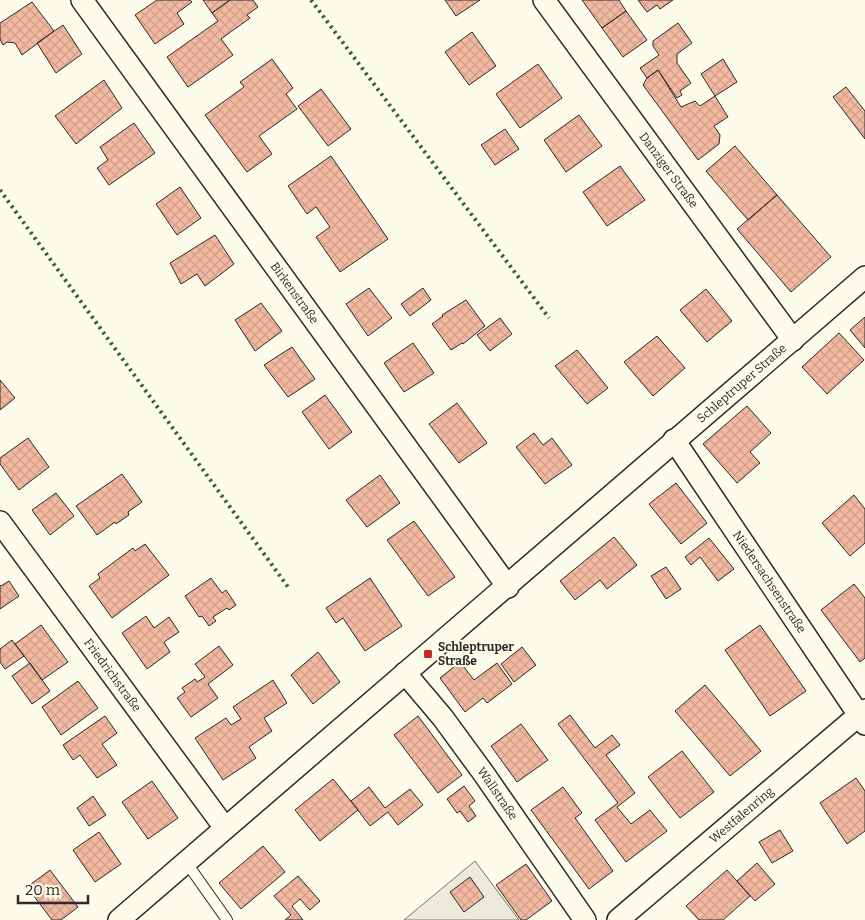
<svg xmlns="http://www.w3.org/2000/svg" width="865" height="920" viewBox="0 0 865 920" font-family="Bitter,serif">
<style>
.green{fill:#ecebdb;stroke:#74746e}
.building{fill:url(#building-cross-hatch);stroke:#2b2b2b}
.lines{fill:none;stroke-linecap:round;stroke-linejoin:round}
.lane-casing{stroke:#2b2b2b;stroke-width:12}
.street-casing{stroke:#2b2b2b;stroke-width:24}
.lane{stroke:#fdfbea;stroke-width:10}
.street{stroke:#fdfbea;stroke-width:21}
.hedge{stroke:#34623c;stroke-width:4;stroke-dasharray:2.5 4;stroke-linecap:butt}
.poi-dot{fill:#c62828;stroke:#fdfbea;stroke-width:2}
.labels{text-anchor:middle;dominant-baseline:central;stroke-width:4;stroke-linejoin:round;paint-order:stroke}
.street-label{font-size:12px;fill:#2b2b2b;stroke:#fdfbea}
.poi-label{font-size:12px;font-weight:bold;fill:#2b2b2b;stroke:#fdfbea;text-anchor:start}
</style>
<defs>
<pattern id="building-cross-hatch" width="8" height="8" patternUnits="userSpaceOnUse" patternTransform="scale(1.25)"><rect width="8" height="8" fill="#f2b8a0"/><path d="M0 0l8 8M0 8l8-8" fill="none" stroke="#d09e8a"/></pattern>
</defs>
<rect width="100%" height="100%" fill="#fdfbea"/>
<path class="green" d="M475,861L519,920H404Z"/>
<path class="building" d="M157,0H190L192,2L177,13L184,24L155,44L135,15Z
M203,0H230L212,13Z
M230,0H253L258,7L247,15L250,18L221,39L233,55L188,87L167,57L218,21L212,13Z
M445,0H480L456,16Z
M582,0H619L626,11L602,28Z
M638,0H673L660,9L657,5L647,12Z
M32,2L54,31L22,55L15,43L7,42L3,45L0,39V23Z
M626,11L647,40L623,57L602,28Z
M678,23L692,43L677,54V63L691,83L680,91L682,95L677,98L658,70L647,78L640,68L659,55L653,46V41Z
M63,25L82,54L56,73L37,43Z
M472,32L496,66L469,85L445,52Z
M272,59L293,88L286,94L297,109L259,136L272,154L247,172L205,115L244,87L240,82Z
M723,59L737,82L715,96L701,74Z
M538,64L562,98L520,128L496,94Z
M658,70L681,107L695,101L700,106L715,96L728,117L714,126L720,135L719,144L698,160L643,85L647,78Z
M104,80L122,108L76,144L55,116Z
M846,87L865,111V139L833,97Z
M321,89L351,129L328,146L298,106Z
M579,115L602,146L566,172L544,140Z
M134,123L155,153L109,185L97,168L108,160L100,147Z
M505,129L519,149L495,165L481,145Z
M735,146L777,195L748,220L706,171Z
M331,156L388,239L340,272L316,237L330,227L316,207L307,214L288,186Z
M620,166L645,200L607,226L583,192Z
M180,187L201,218L177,235L156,204Z
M777,195L831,257L791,292L737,229Z
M215,235L234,264L205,286L197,274L181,284L170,263Z
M369,288L392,318L368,336L346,304Z
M423,288L431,300L410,316L401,304Z
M706,289L732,321L707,342L680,310Z
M466,300L485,326L463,344L462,343L451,350L432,324L443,316L442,315Z
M261,303L282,331L255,351L235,320Z
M865,317V348L850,330Z
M500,318L512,334L490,351L477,335Z
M839,333L864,360L827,394L802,367Z
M657,336L685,368L653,396L624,362Z
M413,343L434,373L404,392L384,363Z
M292,347L315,379L288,397L264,365Z
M577,350L608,388L587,404L555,366Z
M0,380L15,398L0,410Z
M325,395L352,432L329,449L302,412Z
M457,403L487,443L459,463L429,424Z
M747,406L771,433L750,452L760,463L737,483L703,444Z
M534,433L543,445L552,438L572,465L545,484L516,447Z
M28,438L49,467L19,490L0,464V458Z
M122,474L142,502L128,512L129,515L116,524L115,522L97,535L76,506Z
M380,475L400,503L367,527L346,500Z
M676,483L707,523L681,544L649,504Z
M56,493L74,516L50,535L32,510Z
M854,495L865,509V543L850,556L822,523Z
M414,521L455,577L428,596L387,540Z
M614,537L637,565L607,589L600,580L575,600L560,581Z
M709,538L734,569L718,581L700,557L691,565L685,557Z
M145,544L169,575L112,618L89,586L100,578L98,574L133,548L135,551Z
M666,567L681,589L666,599L651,576Z
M211,578L222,593L226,590L236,605L229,610L227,608L213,617L216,621L209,626L202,616L199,617L185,596Z
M370,578L402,626L365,651L343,618L336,623L326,608Z
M9,581L19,596L0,609V585L1,586Z
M854,584L865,598V658L860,662L821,610Z
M146,616L154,628L169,617L179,632L164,642L170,652L147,669L122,633Z
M41,625L68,662L42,680L15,644Z
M760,625L806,691L770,716L725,650Z
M12,640L24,656L5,669L0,662V649Z
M219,646L233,665L208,684L218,698L191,717L177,698L185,692L182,688L195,679L197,682L205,677L195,664Z
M522,647L536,665L514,682L501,664Z
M318,652L340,682L313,704L291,675Z
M460,662L474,680L497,663L512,684L487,703L483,698L465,712L440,678Z
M30,663L50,691L32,704L12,676Z
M273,680L287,703L264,718L272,731L249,747L256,758L223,780L195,738L226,718L231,725L241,719L233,707Z
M78,681L98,708L61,735L42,707Z
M705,685L761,751L730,776L675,711Z
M570,715L595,748L612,735L620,745L606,755L635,793L617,807L631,824L650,810L667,831L626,862L595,820L618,803L558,724Z
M105,716L117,733L102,744L117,765L97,778L80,755L73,760L63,745Z
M418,716L462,775L438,793L394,735Z
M521,724L548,760L517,782L491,746Z
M682,751L714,792L680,818L648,777Z
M856,778L865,791V831L847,844L820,803Z
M333,779L358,810L320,841L295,810Z
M152,781L178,818L148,839L122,802Z
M464,786L475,801L469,806L476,816L468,822L460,811L457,813L447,799Z
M369,787L385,808L410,789L423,805L398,825L388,812L370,826L351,801Z
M563,787L582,813L575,818L613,871L589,889L531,810Z
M93,796L106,815L89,826L77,808Z
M780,830L793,851L772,863L759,842Z
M99,832L121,864L95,882L73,850Z
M263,846L285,872L241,909L219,883Z
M757,863L775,884L755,901L737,881Z
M526,864L552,901L526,920H521L496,885Z
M50,870L78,907L61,920H52L27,887Z
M727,870L750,896L723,920H699L686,906Z
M298,876L320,901L310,910L300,899L292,906L303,920H285L291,915L274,896Z
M470,877L484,897L464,912L450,892Z"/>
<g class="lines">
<g class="lane-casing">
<path id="lane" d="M186,862L227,920"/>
</g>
<g class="street-casing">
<g id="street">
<path id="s1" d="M82,0L508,587"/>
<path id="s2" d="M544,0L793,340"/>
<path id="s3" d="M674,440L865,724"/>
<path id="s4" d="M0,522L225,828"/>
<path id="s5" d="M405,673L443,718L484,774L585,920"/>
<path id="s6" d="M119,920L865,277"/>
<path id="s7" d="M618,920L865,710"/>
</g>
</g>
<use href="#lane" class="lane"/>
<use href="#street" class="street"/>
<path class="hedge" d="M311,0L549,318
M0,190L288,587"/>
</g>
<rect class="poi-dot" x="423" y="649" width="10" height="10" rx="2.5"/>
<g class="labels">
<g class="street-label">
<text stroke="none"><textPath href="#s2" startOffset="211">Danziger Straße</textPath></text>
<text stroke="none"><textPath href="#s1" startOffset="362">Birkenstraße</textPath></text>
<text stroke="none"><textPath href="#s6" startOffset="822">Schleptruper Straße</textPath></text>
<text stroke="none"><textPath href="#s3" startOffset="171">Niedersachsenstraße</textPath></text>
<text stroke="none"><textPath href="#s4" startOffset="190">Friedrichstraße</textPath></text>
<text stroke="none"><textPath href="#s5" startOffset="152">Wallstraße</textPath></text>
<text stroke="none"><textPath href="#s7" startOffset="162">Westfalenring</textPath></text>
</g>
<g class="poi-label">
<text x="438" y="647">Schleptruper<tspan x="438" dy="14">Straße</tspan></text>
</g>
</g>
<path d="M18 895v8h70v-8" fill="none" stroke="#2b2b2b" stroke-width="2.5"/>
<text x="25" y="895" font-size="15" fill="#2b2b2b" stroke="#fdfbea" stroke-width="4" paint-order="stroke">20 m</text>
</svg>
